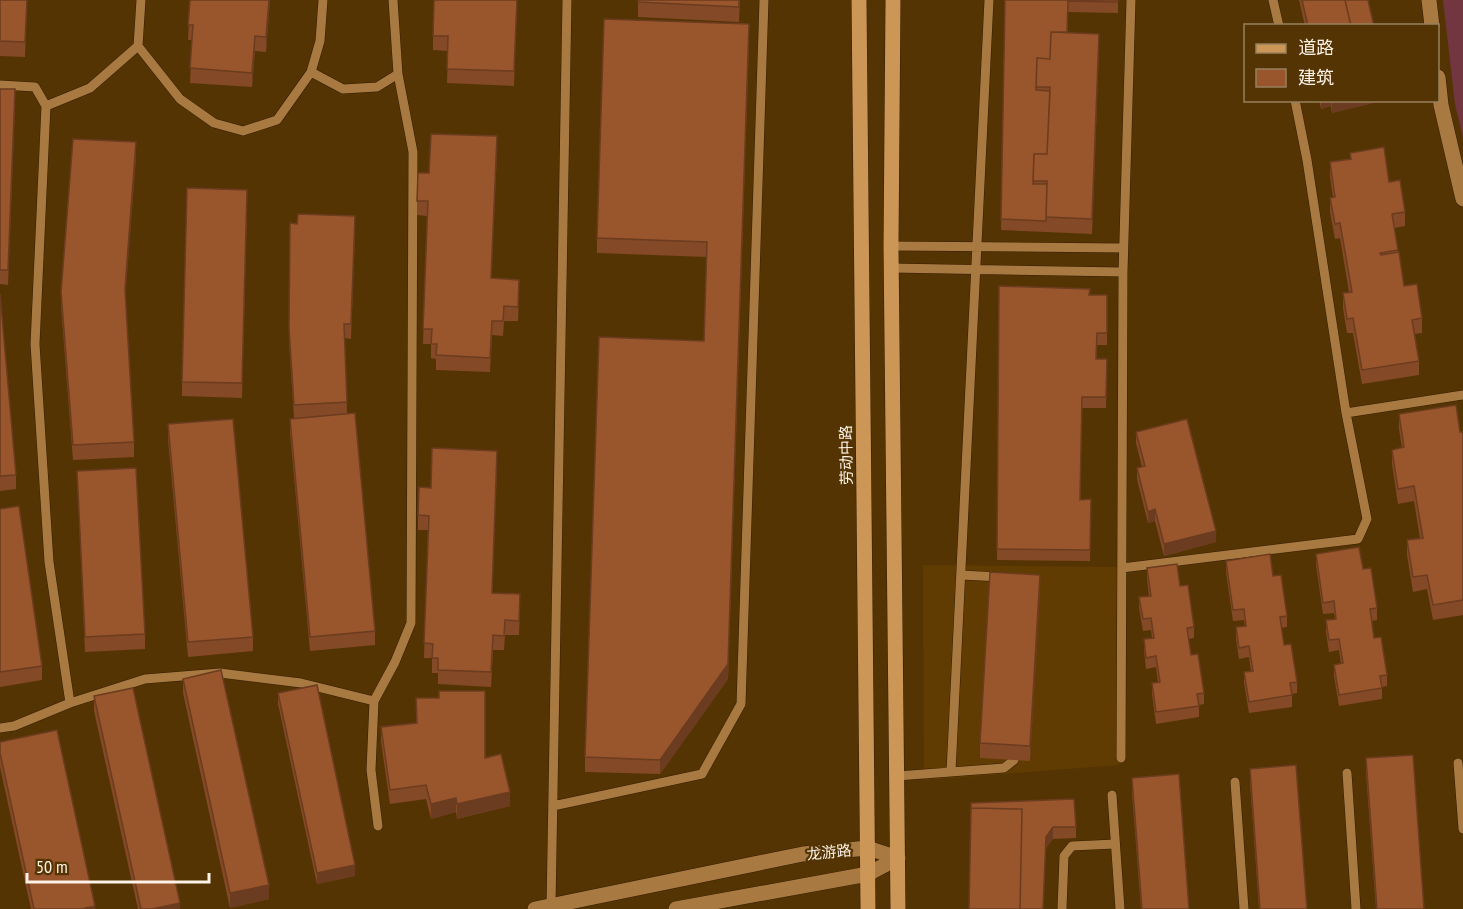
<svg xmlns="http://www.w3.org/2000/svg" width="1463" height="909" viewBox="0 0 1463 909" font-family="'PT Sans Narrow','Noto Sans SC',sans-serif">
<style>
.built{fill:#613c02}
.green{fill:#723641}
.lines{fill:none;stroke-linecap:round;stroke-linejoin:round}
.lane-casing{stroke:#341d00;stroke-width:10}
.street-casing{stroke:#341d00;stroke-width:16}
.secondary-casing{stroke:#341d00;stroke-width:16}
.primary-casing{stroke:#341d00;stroke-width:16}
.lane{stroke:#a87940;stroke-width:9}
.street{stroke:#a87940;stroke-width:15}
.secondary{stroke:#a87940;stroke-width:15}
.primary{stroke:#cb9656;stroke-width:15}
.wall{fill:#844926}
.shaded-wall{fill:#6b3c1f}
.building{fill:#99552c;stroke:#6b3c1f;stroke-width:1.5}
.labels{text-anchor:middle;dominant-baseline:central;stroke-width:4.5;stroke-linejoin:round;paint-order:stroke}
.street-label{font-size:15px;fill:#fcf2e6;stroke:#553403}
</style>
<rect width="100%" height="100%" fill="#553403"/>
<path class="built" d="M923,565L1118,567L1119,765L924,780Z"/>
<path class="green" d="M1443,0H1463V138L1455,104Z"/>
<g class="lines">
<g class="lane-casing">
<path id="lane" d="M141,0L138,46L180,99L214,123L243,131L277,120L311,72L320,41L323,0
M1273,0L1279,26
M311,72L343,89L377,87L398,74
M0,85L35,87L46,106L35,344L49,562L70,703
M46,106L90,88L138,46
M891,246L1123,248
M891,268L1123,272
M1346,413L1463,395
M1122,568L1358,539L1367,519L1346,413L1307,160L1295,100
M961,575L1000,577
M0,728L14,726L70,703L145,679L220,673L301,683L374,701
M1121,758L1123,272L1131,0
M1458,763L1463,829
M951,772L989,0
M1347,773L1356,909
M897,776L1004,768L1014,760
M1235,782L1244,909
M1112,795L1120,909
M553,806L702,774L741,704L764,0
M378,826L371,770L374,701L395,662L411,623L413,152L398,74L393,0
M551,906L567,0
M1062,909L1064,856L1072,846L1115,844"/>
</g>
<g class="street-casing">
<path id="street" d="M1429,0L1432,26
M1438,77L1441,105L1463,199"/>
</g>
<g class="secondary-casing">
<path id="secondary" d="M535,909L803,854L868,848L898,858
M676,909L868,874L898,858"/>
</g>
<g class="primary-casing">
<path id="primary" d="M859,0L868,909
M893,0L891,246L898,909"/>
</g>
<use href="#lane" class="lane"/>
<use href="#street" class="street"/>
<use href="#secondary" class="secondary"/>
<use href="#primary" class="primary"/>
</g>
<path class="wall" d="M0,0H27L25,57L0,56Z
M190,0H270L266,52L255,51L252,87L190,83L192,40H188Z
M517,0L514,86L447,83L448,51L433,50V36Z
M638,0H740L739,22L638,17Z
M1005,0H1118V13L1068,12V32L1099,48L1092,234L1001,230Z
M1299,0H1368L1374,26H1305Z
M749,39L728,679L660,774L585,772V757L704,341L707,257L597,253V238Z
M0,89L15,104L8,285L0,284Z
M1319,100H1382L1332,113L1331,106L1321,109Z
M497,151L491,278L519,294L518,321H504L503,336L492,335L490,372L436,370V359L431,358V344H423L427,216L417,215V201L429,173Z
M1350,153L1389,182L1405,212V226L1394,228L1398,252L1404,286L1422,318V333L1414,334L1419,361V375L1362,384L1353,333H1347L1343,308V293L1349,292L1340,238L1335,239L1330,212V198L1333,197L1330,177V162L1350,159Z
M136,157L125,297L134,442V457L73,460L61,306V292Z
M247,204L242,398L182,396V382Z
M290,223L355,231L351,339L345,338L347,413L375,631V645L310,651L290,433V419L294,418L289,343Z
M999,286L1090,295H1107V345H1097V359H1107L1106,408H1082L1080,500L1091,499L1090,561L997,560Z
M0,294L16,475V489L0,491Z
M1399,414L1460,432H1463V615L1433,620L1427,589L1413,592L1407,555V540L1420,538L1414,501L1398,504L1392,464V450L1402,448L1399,429Z
M168,424L253,637V651L188,657L168,439Z
M1136,432L1216,542L1164,556L1155,521L1148,523L1137,479V468L1142,467L1136,443Z
M497,465L492,593L520,608L519,635H505L504,650H493L491,687L438,684V673H432V658H424L428,530H418V515L431,488Z
M77,471L145,634V649L85,652Z
M0,509L42,666V680L0,687Z
M1316,554L1363,569L1377,608V620L1371,621L1374,638L1387,675V686L1382,687V699L1339,706L1334,676V665L1341,664L1339,650L1329,652L1326,632V620L1335,619L1334,613L1323,614L1316,565Z
M1226,561L1273,576L1287,616V627L1281,628L1284,645L1297,682V693L1292,694V707L1249,713L1244,683V672L1251,671L1249,657L1239,659L1236,639V627L1245,626L1244,620L1233,621L1226,572Z
M1147,568L1180,586L1194,627V638L1188,639L1191,655L1204,693V704L1199,705V717L1156,724L1152,694V683L1158,682L1156,667L1146,669L1144,650V639L1152,638L1151,630L1143,631L1139,608V597L1149,596L1147,579Z
M1040,590L1030,761L980,758V743Z
M183,679L269,899L230,908L183,693Z
M278,693L355,876L317,884L278,704Z
M94,696L180,909H138L94,711Z
M416,698L485,758L510,806L457,819L456,812L431,819L426,799L390,804L381,742V727L416,723Z
M0,742L95,909H31L0,767Z
M1366,758L1424,909H1376L1366,773Z
M1250,769L1307,909H1259L1250,783Z
M1132,778L1189,909H1141L1132,793Z
M971,803L1076,827V838L1053,839L1046,848Z"/>
<path class="shaded-wall" d="M269,0H270L266,52V37Z
M749,24L728,679L660,774V760Z
M1099,34V48L1092,234V219Z
M255,36V51L252,87V73Z
M15,89V104L8,285V270Z
M1321,100H1331V106L1321,109Z
M1332,100H1367V105L1332,113Z
M1367,100H1382L1367,105Z
M497,136V151L491,293V278Z
M136,142V157L125,304V289Z
M497,451V465L492,607V593Z
M1155,509V521L1148,523V512Z
M1216,531V542L1164,556V544Z
M1040,575V590L1030,761V746Z
M510,792V806L457,819V804Z
M456,798V812L431,819V804Z
M1053,827V839L1046,848V837Z
M355,865V876L317,884V873Z
M269,885V899L230,908V893Z
M180,903V909H152Z
M95,906V909H82Z"/>
<path class="building" d="M0,0H27L25,42L0,41Z
M190,0H269L266,37L255,36L252,73L190,68L193,25H188Z
M434,0H517L514,71L447,69L448,36H433Z
M638,0H739V7L638,2Z
M1005,0H1118V2L1068,1L1067,32H1051L1050,59L1037,58L1036,90L1050,91L1047,154H1034L1033,184H1047L1046,221L1001,219Z
M1302,0H1345L1351,26H1308Z
M1345,0H1368L1374,26H1351Z
M604,19L749,24L728,664L660,760L585,757L599,337L704,341L707,242L597,238Z
M1051,32L1099,34L1092,219L1046,217L1047,181H1033L1034,154H1047L1050,87H1036L1037,58L1050,59Z
M0,89H15L8,270H0Z
M431,134L497,136L491,278L519,280L518,307L504,306L503,321H492L490,358L436,355L437,344H431L432,329H423L428,201H417L418,173H429Z
M73,139L136,142L125,289L134,442L73,445L61,292Z
M1384,147L1389,182L1400,180L1405,212L1392,214L1398,250L1380,253L1381,255L1399,252L1404,286L1417,284L1422,318L1412,320L1419,361L1362,370L1353,318L1347,319L1343,293L1352,292L1340,223L1335,224L1330,198L1335,197L1330,162L1351,159L1350,153Z
M187,188L247,190L242,383L182,382Z
M298,214L355,216L351,324H344L347,402L294,405L289,328L290,223L297,224Z
M999,286L1090,289L1089,295H1107V333H1097L1096,359H1107L1106,397H1082L1080,500L1091,499L1090,550L997,549Z
M0,294L16,475L0,476Z
M1456,405L1460,432H1463V600L1433,605L1427,575L1413,577L1407,540L1423,538L1414,486L1398,489L1392,450L1404,447L1399,414Z
M355,413L375,631L310,637L290,419Z
M233,419L253,637L188,642L168,424Z
M1187,419L1216,531L1164,544L1155,509L1148,512L1137,468L1145,466L1136,432Z
M432,448L497,451L492,593L520,594L519,621L505,620L504,636L493,635L491,672L438,670V658H432L433,644L424,643L429,516L418,515L419,487L431,488Z
M136,468L145,634L85,637L77,471Z
M19,506L42,666L0,672V509Z
M1359,547L1363,569L1371,568L1377,608L1370,609L1374,638L1381,637L1387,675L1380,676L1382,688L1339,695L1334,665L1343,663L1339,639L1329,640L1326,620L1336,619L1334,601L1323,603L1316,554Z
M1270,554L1273,576L1281,575L1287,616L1280,617L1284,645L1291,644L1297,682L1290,683L1292,695L1249,702L1244,672L1253,671L1249,646L1239,648L1236,627L1246,626L1244,609L1233,610L1226,561Z
M1177,564L1180,586L1188,585L1194,627L1187,628L1191,655L1198,654L1204,693L1197,694L1199,706L1156,712L1152,683L1160,682L1156,656L1146,658L1144,639L1154,638L1151,618L1143,619L1139,597L1151,596L1147,568Z
M990,572L1040,575L1030,746L980,743Z
M221,670L269,885L230,893L183,679Z
M317,685L355,865L317,873L278,693Z
M133,688L180,903L152,909H141L94,696Z
M439,691H485V758L501,754L510,792L457,804L456,798L431,804L426,785L390,790L381,727L417,723L416,698H439Z
M57,730L95,906L82,909H34L0,753V742Z
M1413,755L1424,909H1377L1366,758Z
M1296,765L1307,909H1260L1250,769Z
M1179,774L1189,909H1142L1132,778Z
M1074,799L1076,827H1053L1046,837L1043,909H1020L1022,809L971,808V809V803Z
M971,808L1022,809L1020,909H969Z"/>
<g class="labels">
<g class="street-label">
<text transform="translate(846 455) rotate(-91)">劳动中路</text>
<text transform="translate(829 852) rotate(-6)">龙游路</text>
</g>
</g>
<rect x="1244" y="24" width="195" height="78" fill="#553403" stroke="#98805e" stroke-width="1.5"/>
<rect x="1256" y="44" width="30" height="9" fill="#cb9656" stroke="#98805e" stroke-width="1.5"/>
<text x="1298" y="54" font-size="18" fill="#fcf2e6">道路</text>
<rect x="1256" y="69" width="30" height="18" fill="#99552c" stroke="#98805e" stroke-width="1.5"/>
<text x="1298" y="84" font-size="18" fill="#fcf2e6">建筑</text>
<path d="M27 873v9h182v-9" fill="none" stroke="#fcf2e6" stroke-width="3"/>
<text x="36" y="873" font-size="18" fill="#fcf2e6" stroke="#553403" stroke-width="4.5" paint-order="stroke">50 m</text>
</svg>
